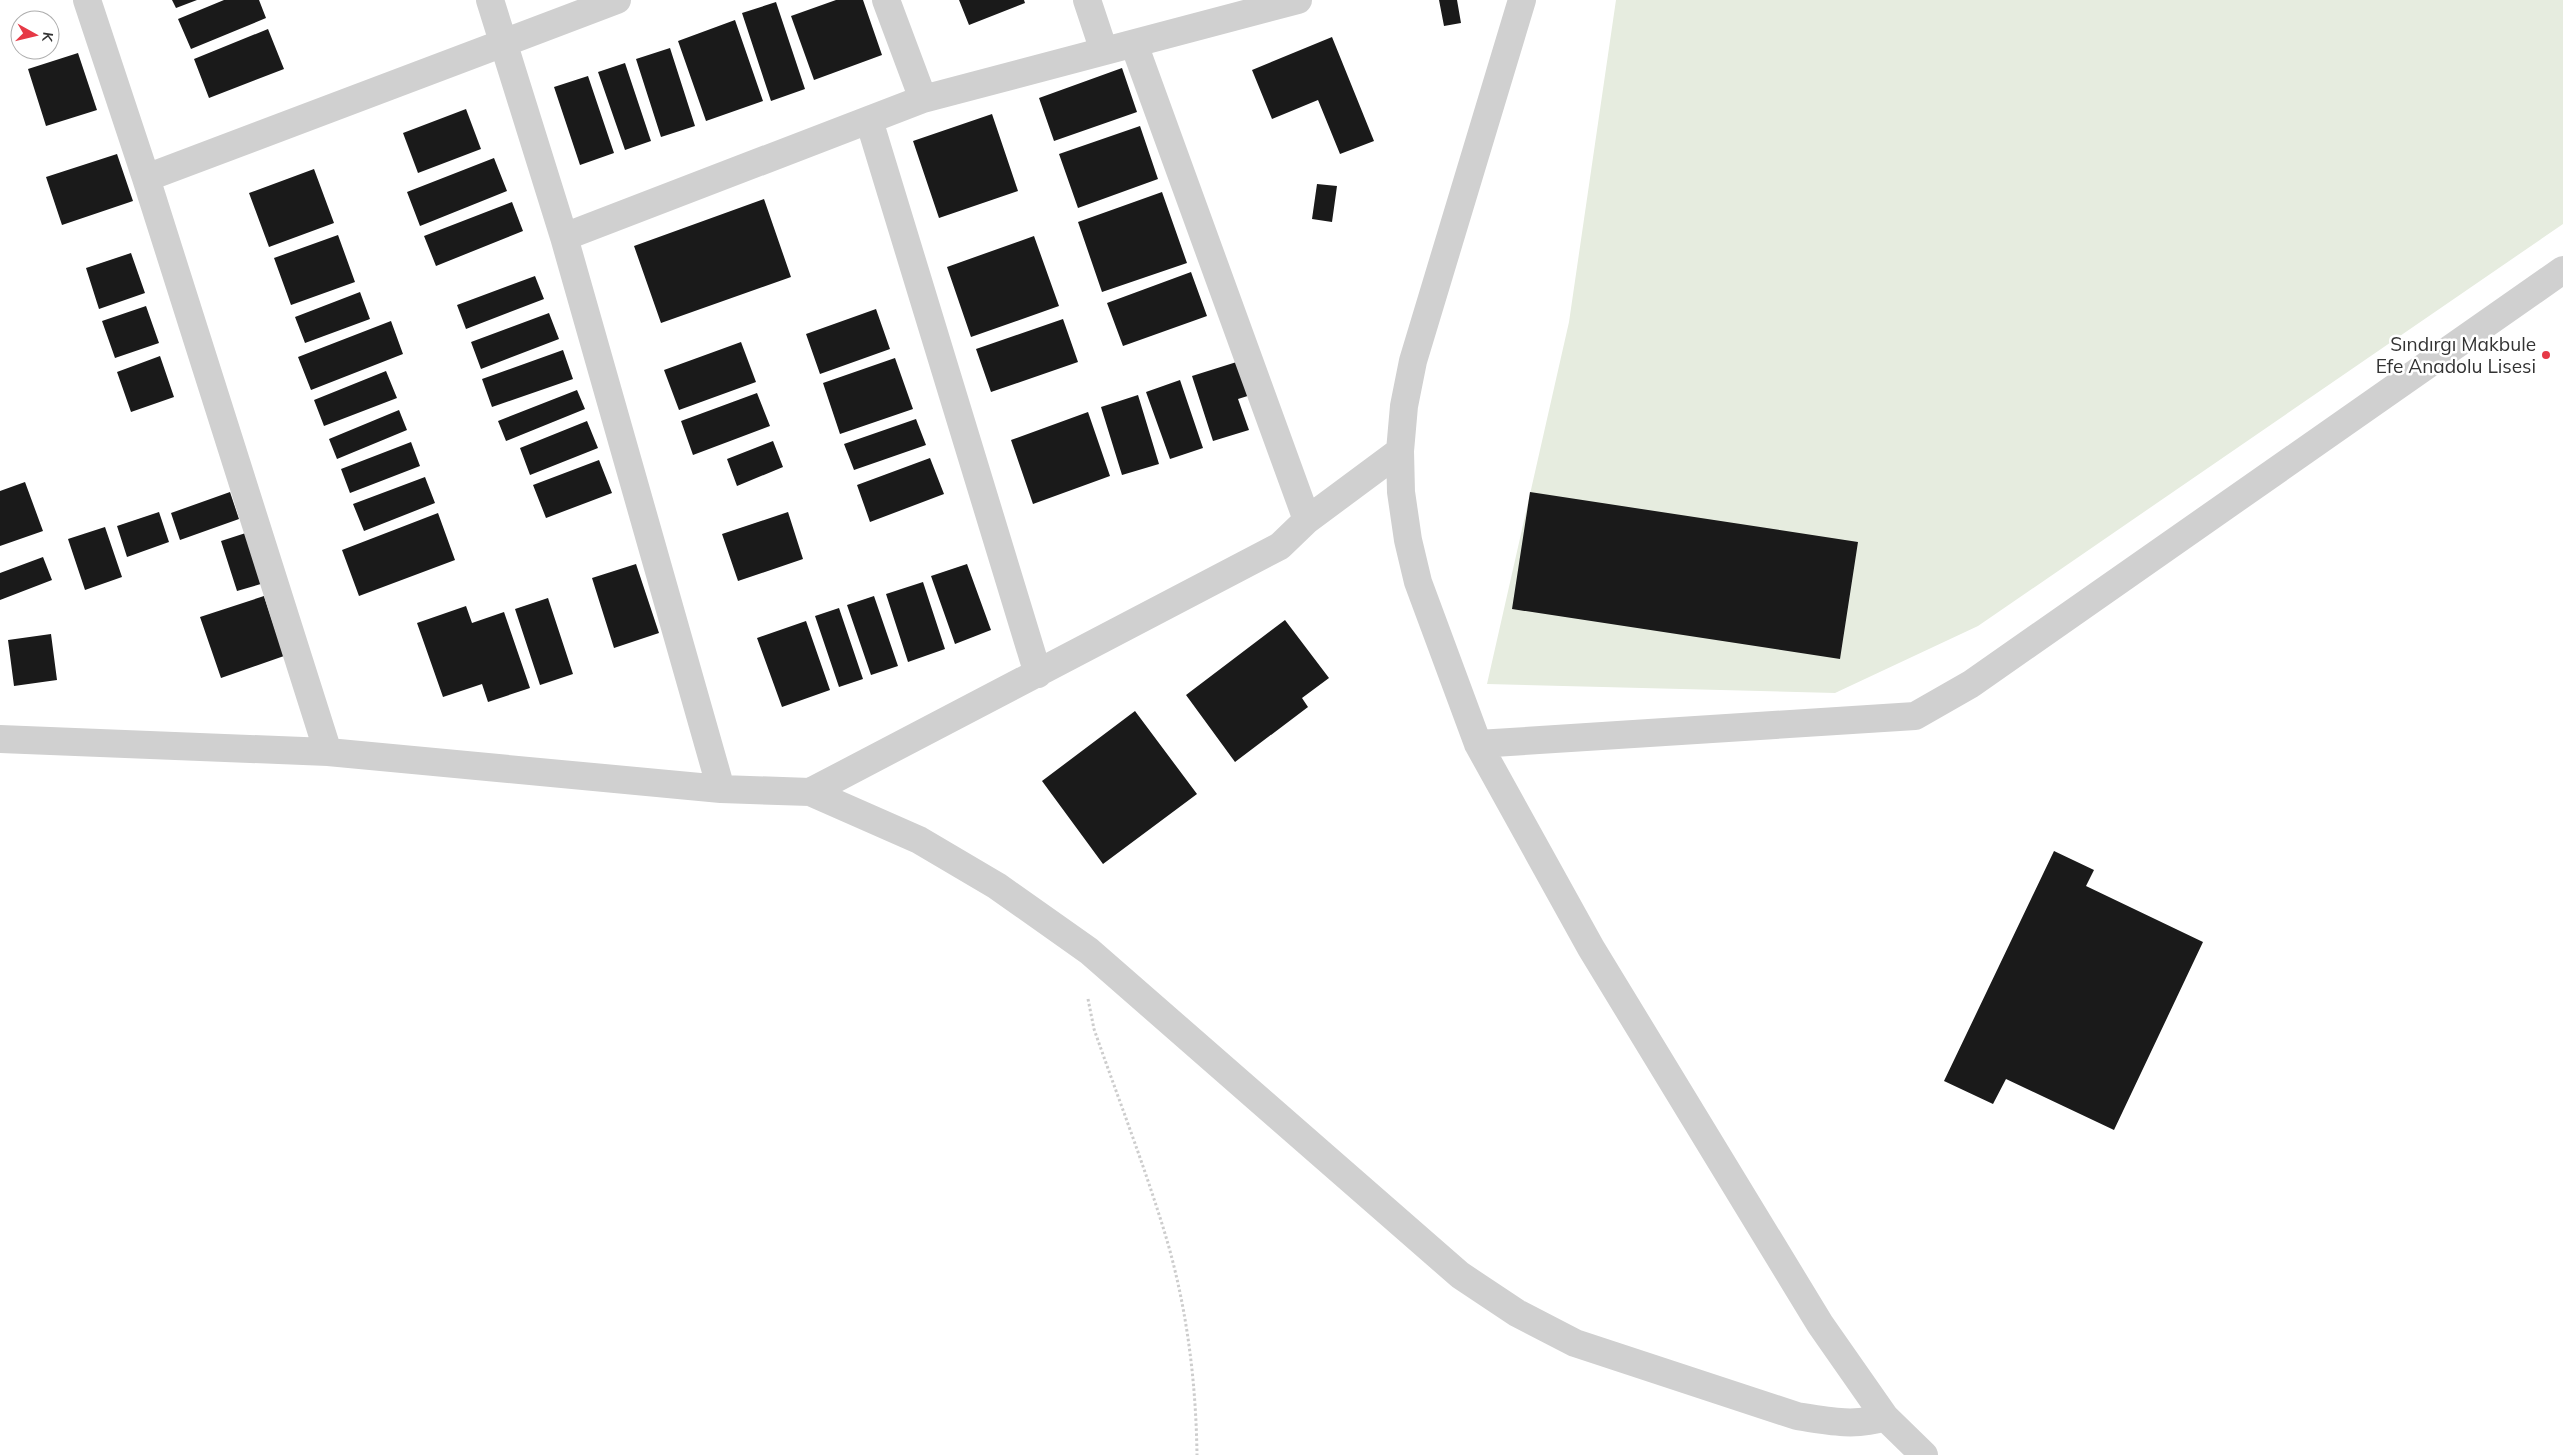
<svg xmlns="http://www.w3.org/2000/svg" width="2563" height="1455" viewBox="0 0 2563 1455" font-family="Mulish,sans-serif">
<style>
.green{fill:#e6ecdf}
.building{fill:#1a1a1a}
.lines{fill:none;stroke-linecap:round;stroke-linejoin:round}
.path{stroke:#cdcdcd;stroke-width:3;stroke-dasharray:2.5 2.5;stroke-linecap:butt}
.minor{stroke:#d0d0d0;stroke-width:28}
.poi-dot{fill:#e63946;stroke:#fff;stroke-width:2}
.labels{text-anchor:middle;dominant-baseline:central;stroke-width:5;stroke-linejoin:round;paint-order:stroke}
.poi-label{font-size:19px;fill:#333;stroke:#fff;text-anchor:end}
</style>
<rect width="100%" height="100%" fill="#fff"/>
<path class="green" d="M1616,0H2563V224L1978,626L1835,693L1487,684L1569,322Z"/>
<path class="building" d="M172,0H197L176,8Z
M224,0H259L266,18L191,49L178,19Z
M836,0H863L882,55L814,80L791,16Z
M959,0H1024L1025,3L969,25Z
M1439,0H1457L1461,23L1444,26Z
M776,2L805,89L771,101L742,13Z
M735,20L763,101L706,121L678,41Z
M268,29L284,69L209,98L194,59Z
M1332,37L1374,141L1340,154L1318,100L1272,119L1252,70Z
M670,48L695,126L661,137L636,59Z
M78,53L97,110L46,126L28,69Z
M625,63L651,141L625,150L598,72Z
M1122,68L1137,112L1054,141L1039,98Z
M588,76L614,153L580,165L554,87Z
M466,109L481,149L418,173L403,133Z
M992,114L1018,191L939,218L913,141Z
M1140,126L1158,179L1078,208L1059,154Z
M117,154L133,201L62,225L46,177Z
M494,158L507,191L420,226L407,192Z
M314,169L334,223L269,247L249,193Z
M1317,184L1337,186L1332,222L1312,219Z
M1162,192L1187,263L1102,292L1078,222Z
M764,199L791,277L661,323L634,246Z
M512,202L523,231L436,266L424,236Z
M338,235L355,282L291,305L274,258Z
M1034,236L1059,306L971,337L947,267Z
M131,253L145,293L99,309L86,268Z
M1191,272L1207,316L1123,346L1107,303Z
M535,276L544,299L466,329L457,305Z
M360,292L370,319L305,343L295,317Z
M146,306L159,343L115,358L102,321Z
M876,309L890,349L820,374L806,334Z
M549,313L559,339L481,369L471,342Z
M1063,319L1078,362L991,392L976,349Z
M391,321L403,354L311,390L298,357Z
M741,342L756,382L679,410L664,370Z
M563,350L573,379L492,407L482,379Z
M160,356L174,397L131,412L117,372Z
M895,358L913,409L840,434L823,383Z
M1243,360L1254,394L1238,399L1249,430L1213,441L1192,376Z
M386,371L397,398L324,426L314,400Z
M1180,380L1203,448L1170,459L1146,392Z
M577,390L585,409L506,441L498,421Z
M757,393L770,426L693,455L681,421Z
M1138,395L1159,464L1122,475L1101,407Z
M399,410L407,430L337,459L329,439Z
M1088,412L1110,476L1033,504L1011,440Z
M916,419L926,445L854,470L844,444Z
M587,421L598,448L530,475L520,448Z
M773,441L783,467L737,486L727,459Z
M411,442L420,466L350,493L341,469Z
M930,458L944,494L870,522L857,485Z
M599,460L612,493L546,518L533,485Z
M425,477L435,503L364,531L353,504Z
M25,482L43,531L0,546V491Z
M230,492L239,519L180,540L171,513Z
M1530,492L1858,542L1840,659L1512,609Z
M159,512L169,542L127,557L117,526Z
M788,512L803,559L738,581L722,534Z
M438,513L455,560L359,596L342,550Z
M105,527L122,577L85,590L68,539Z
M255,530L271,581L237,591L221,541Z
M43,557L52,580L0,600V573Z
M636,564L659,633L614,648L592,578Z
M967,564L991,630L955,644L931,576Z
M923,582L945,649L908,662L886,594Z
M264,596L284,656L221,678L200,617Z
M874,596L898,666L871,675L847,605Z
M548,598L573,674L540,685L515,609Z
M466,606L472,623L504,612L530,688L488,702L482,684L443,697L417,623Z
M839,608L863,679L839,687L815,616Z
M1285,620L1329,678L1302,698L1308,707L1235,762L1186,695Z
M806,621L830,690L782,707L757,638Z
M51,634L57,680L14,686L8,640Z
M1135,711L1197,794L1103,864L1042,781Z
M2054,851L2094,870L2086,886L2203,942L2114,1130L2006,1079L1993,1104L1944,1081Z"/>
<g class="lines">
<path class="path" d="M1088,999L1094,1029C1118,1098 1145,1167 1166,1237C1187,1308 1196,1382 1197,1455"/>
<path class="minor" d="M87,0L146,178L328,752
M490,0L564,237L721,789
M886,0L923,99
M1087,0L1104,51
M1522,0L1413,361L1404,406L1400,451L1401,492L1408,540L1418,582L1478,744L1591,948L1820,1324L1885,1417L1924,1455
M1134,44L1307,520
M869,120L1038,674
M146,178L617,0
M564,237L923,99L1298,0
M0,739L328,752L721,789L810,792L1280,546L1307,520L1400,451
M1478,744L1915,716L1971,684L2563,270
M810,792L919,840L997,886L1089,951L1460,1275L1517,1313L1575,1343L1797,1416C1827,1421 1856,1427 1885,1417"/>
</g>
<circle class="poi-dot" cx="2546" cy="355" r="5"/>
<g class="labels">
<g class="poi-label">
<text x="2536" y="344">Sındırgı Makbule<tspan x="2536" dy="22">Efe Anadolu Lisesi</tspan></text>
</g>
</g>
<g transform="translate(35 35) rotate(98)"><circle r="24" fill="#ffffff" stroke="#adadad"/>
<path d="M0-4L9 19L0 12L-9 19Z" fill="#e63946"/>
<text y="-8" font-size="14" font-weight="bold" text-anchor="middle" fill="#333333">K</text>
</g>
</svg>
